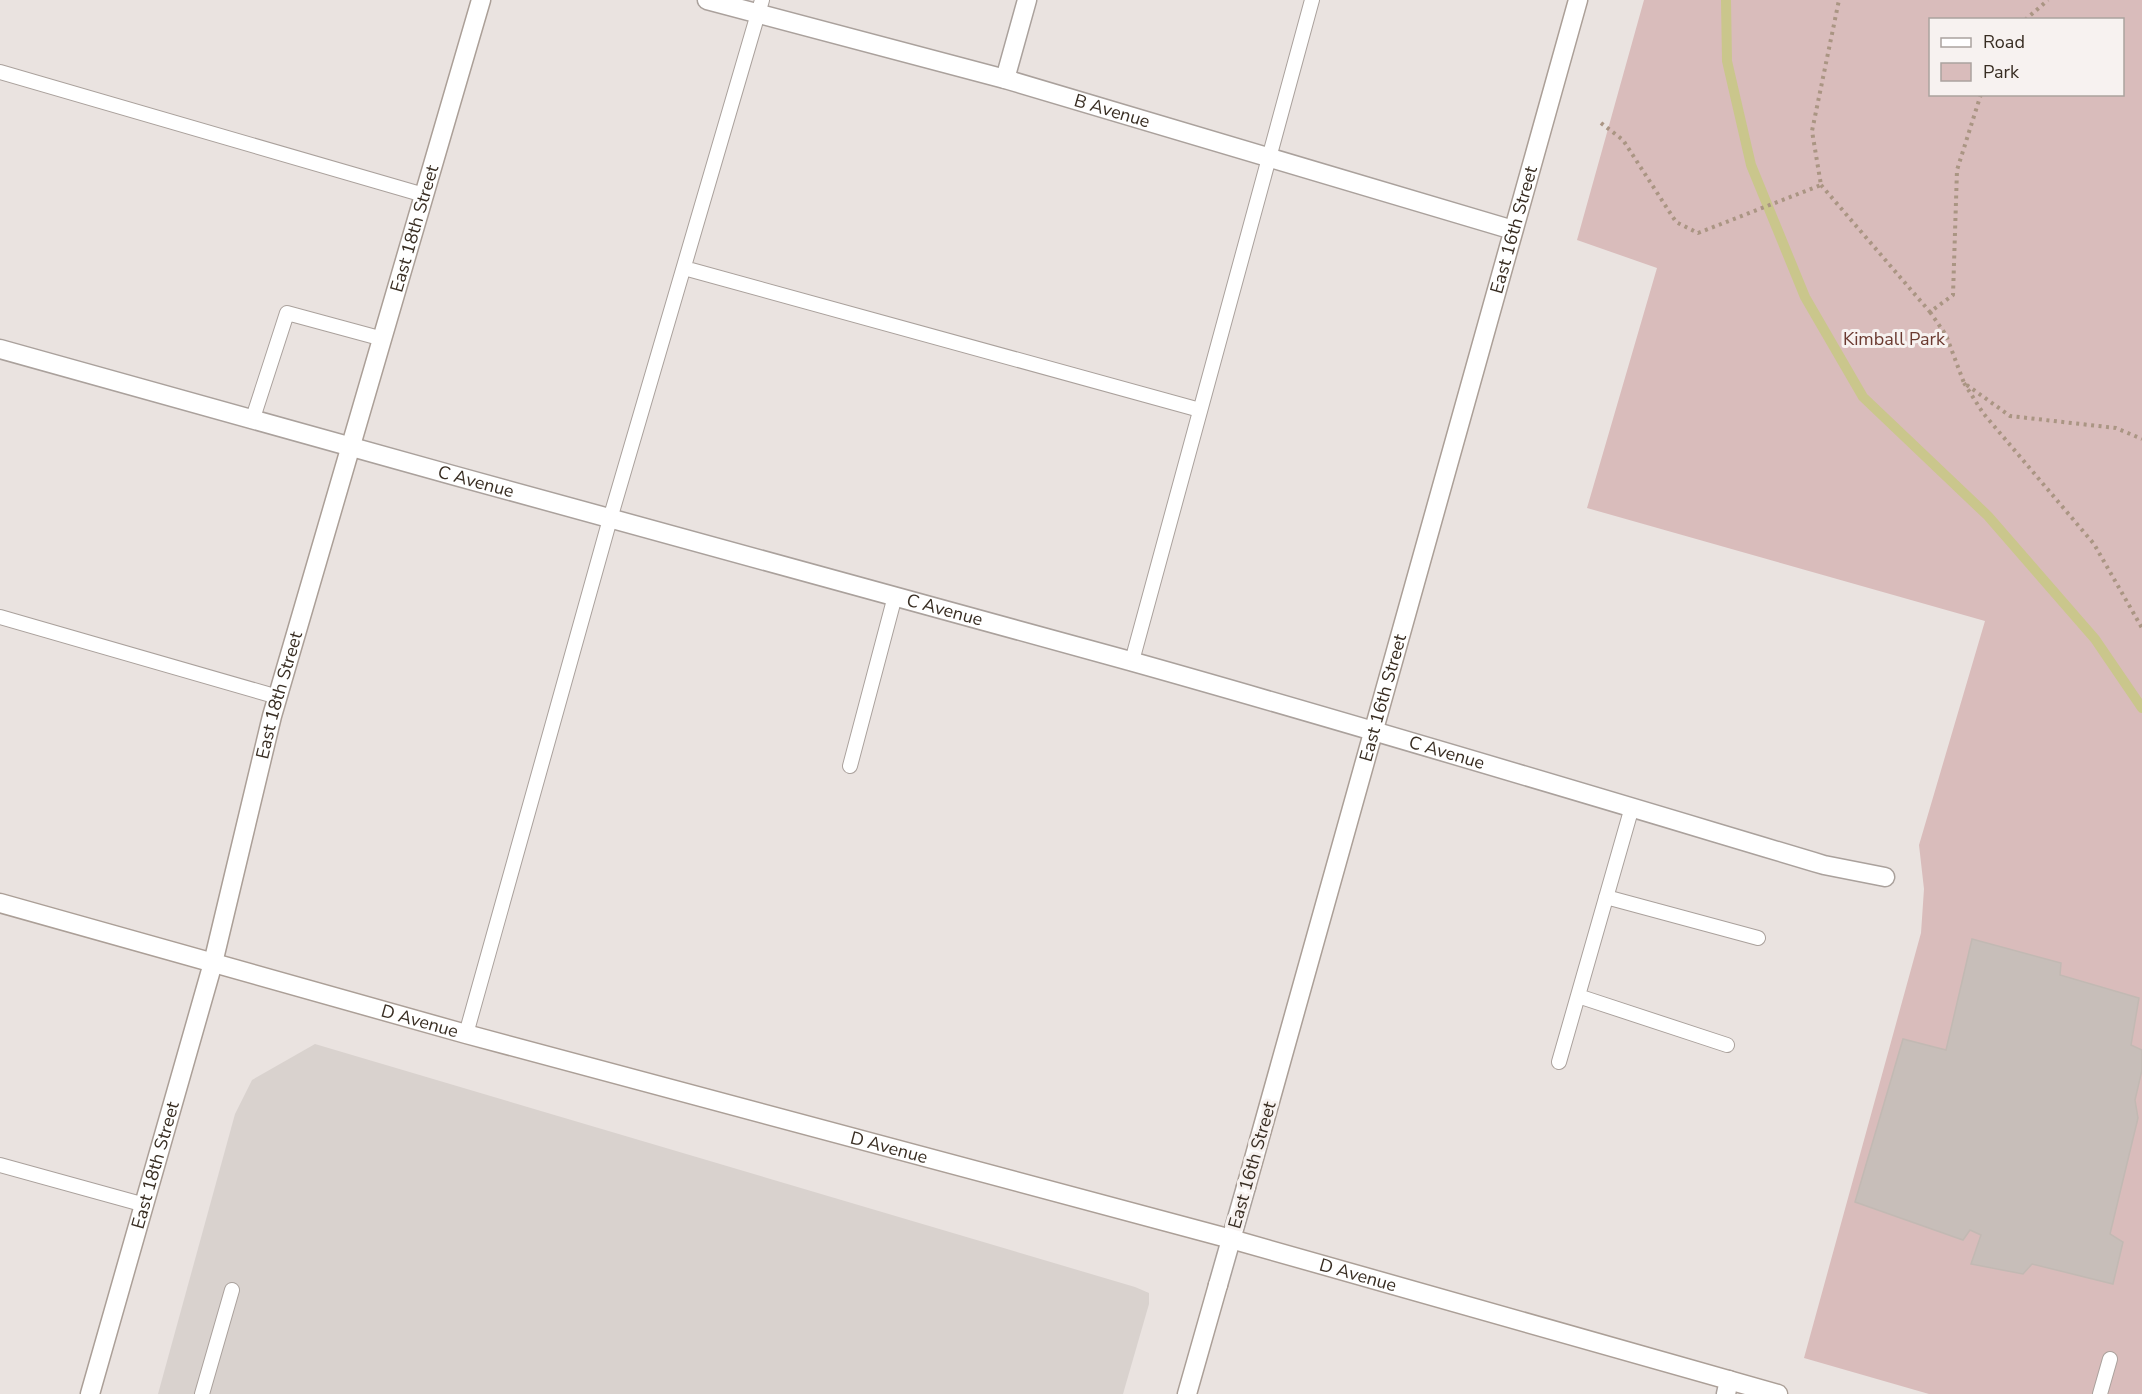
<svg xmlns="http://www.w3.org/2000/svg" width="2142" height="1394" viewBox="0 0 2142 1394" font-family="'Nunito Sans',sans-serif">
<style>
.built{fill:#d9d2ce}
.green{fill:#d9bcbb;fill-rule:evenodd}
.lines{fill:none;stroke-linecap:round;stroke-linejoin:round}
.stream{stroke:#cac68c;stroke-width:10}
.building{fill:#c7beb9;stroke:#c2b9b3;stroke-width:1.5}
.lane-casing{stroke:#aaa19c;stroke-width:16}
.street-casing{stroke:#aaa19c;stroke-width:21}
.secondary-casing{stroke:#ab9f97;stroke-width:21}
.path{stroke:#aa9583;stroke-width:4;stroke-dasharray:3 4.5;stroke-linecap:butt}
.lane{stroke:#fff;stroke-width:14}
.street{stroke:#fff;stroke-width:18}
.secondary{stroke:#fff;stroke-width:18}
.labels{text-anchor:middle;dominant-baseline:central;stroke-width:6;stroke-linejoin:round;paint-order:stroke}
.street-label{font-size:18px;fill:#382d22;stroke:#f7f2f0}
.park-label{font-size:18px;fill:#6b3a30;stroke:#f7f2f0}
</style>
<rect width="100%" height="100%" fill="#eae3e0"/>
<path class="built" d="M315,1044L1135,1287L1149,1293V1304L1123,1394H158L235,1114L252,1080Z"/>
<path class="green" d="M1644,0H2142V1394H1929L1804,1358L1921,933L1924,889L1919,845L1985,621L1587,508L1657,268L1577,240ZM1930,20H2122V94H1930Z"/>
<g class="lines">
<path class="stream" d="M1726,0L1727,61L1751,165L1805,297L1863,397L1988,516L2095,639L2142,708"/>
</g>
<path class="building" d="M1972,939L2061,963L2060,975L2139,998L2131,1045L2142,1050V1070L2135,1100L2138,1118L2110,1234L2123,1242L2113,1284L2032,1264L2023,1274L1971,1264L1981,1235L1970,1230L1963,1240L1855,1202L1903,1039L1946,1050Z"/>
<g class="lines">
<g class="lane-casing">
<path id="lane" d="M0,72L424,195
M684,268L1200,410
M252,421L287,313L383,339
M0,617L278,697
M1132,661L1312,0
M850,766L895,596
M1606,897L1758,938
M1578,996L1727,1045
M466,1034L610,519L762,0
M1559,1062L1632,807
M0,1165L145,1205
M202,1394L232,1290
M2100,1394L2110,1359"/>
</g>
<g class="street-casing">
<g id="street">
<path id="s1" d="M707,0L1005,79L1513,230"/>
<path d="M1005,79L1027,0"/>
<path id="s2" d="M0,349C376,456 753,556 1130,661C1362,726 1593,796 1824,865L1885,877"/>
<path d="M1218,1285L1246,1187"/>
<path d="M1726,1394L1729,1380"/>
</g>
</g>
<g class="secondary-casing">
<g id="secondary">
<path id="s3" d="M0,903L466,1034L1231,1239L1778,1394"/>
<path id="s4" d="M1246,1187L1578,0"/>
<path id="s5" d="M90,1394L213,963L272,716L481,0"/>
<path d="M1187,1394L1218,1285"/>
</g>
</g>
<path class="path" d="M2025,20L2048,0
M1601,123L1623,140L1676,222L1698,233L1821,185L1812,131L1839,0
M1821,185L1930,312L1953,295L1957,170L1981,94
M1930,312L1946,335L1964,383L2010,416L2116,428L2142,439
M1964,383L1983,413L2094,544L2142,628"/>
<use href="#lane" class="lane"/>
<use href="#street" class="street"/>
<use href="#secondary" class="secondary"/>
</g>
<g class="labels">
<g class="street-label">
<text stroke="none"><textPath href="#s1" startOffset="420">B Avenue</textPath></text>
<text stroke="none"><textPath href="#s5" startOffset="1210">East 18th Street</textPath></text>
<text stroke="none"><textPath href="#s4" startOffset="994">East 16th Street</textPath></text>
<text stroke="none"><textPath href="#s2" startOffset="494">C Avenue</textPath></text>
<text stroke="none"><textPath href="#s2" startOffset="980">C Avenue</textPath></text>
<text stroke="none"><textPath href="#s5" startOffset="724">East 18th Street</textPath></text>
<text stroke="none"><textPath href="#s4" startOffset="508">East 16th Street</textPath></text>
<text stroke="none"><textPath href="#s2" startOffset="1502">C Avenue</textPath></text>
<text stroke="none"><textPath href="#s3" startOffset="436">D Avenue</textPath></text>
<text stroke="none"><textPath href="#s3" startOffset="922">D Avenue</textPath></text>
<text stroke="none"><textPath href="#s5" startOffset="238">East 18th Street</textPath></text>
<text transform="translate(1252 1165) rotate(-74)">East 16th Street</text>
<text stroke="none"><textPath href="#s3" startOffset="1408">D Avenue</textPath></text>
</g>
<g class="park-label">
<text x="1894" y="339">Kimball Park</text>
</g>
</g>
<rect x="1929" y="18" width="195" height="78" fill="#f7f2f0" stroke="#aba39e" stroke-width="1.5"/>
<rect x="1941" y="38" width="30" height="9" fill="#ffffff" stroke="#aba39e" stroke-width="1.5"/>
<text x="1983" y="48" font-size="18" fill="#382d22">Road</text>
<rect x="1941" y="63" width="30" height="18" fill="#d9bcbb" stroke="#aba39e" stroke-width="1.5"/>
<text x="1983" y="78" font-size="18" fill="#382d22">Park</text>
</svg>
